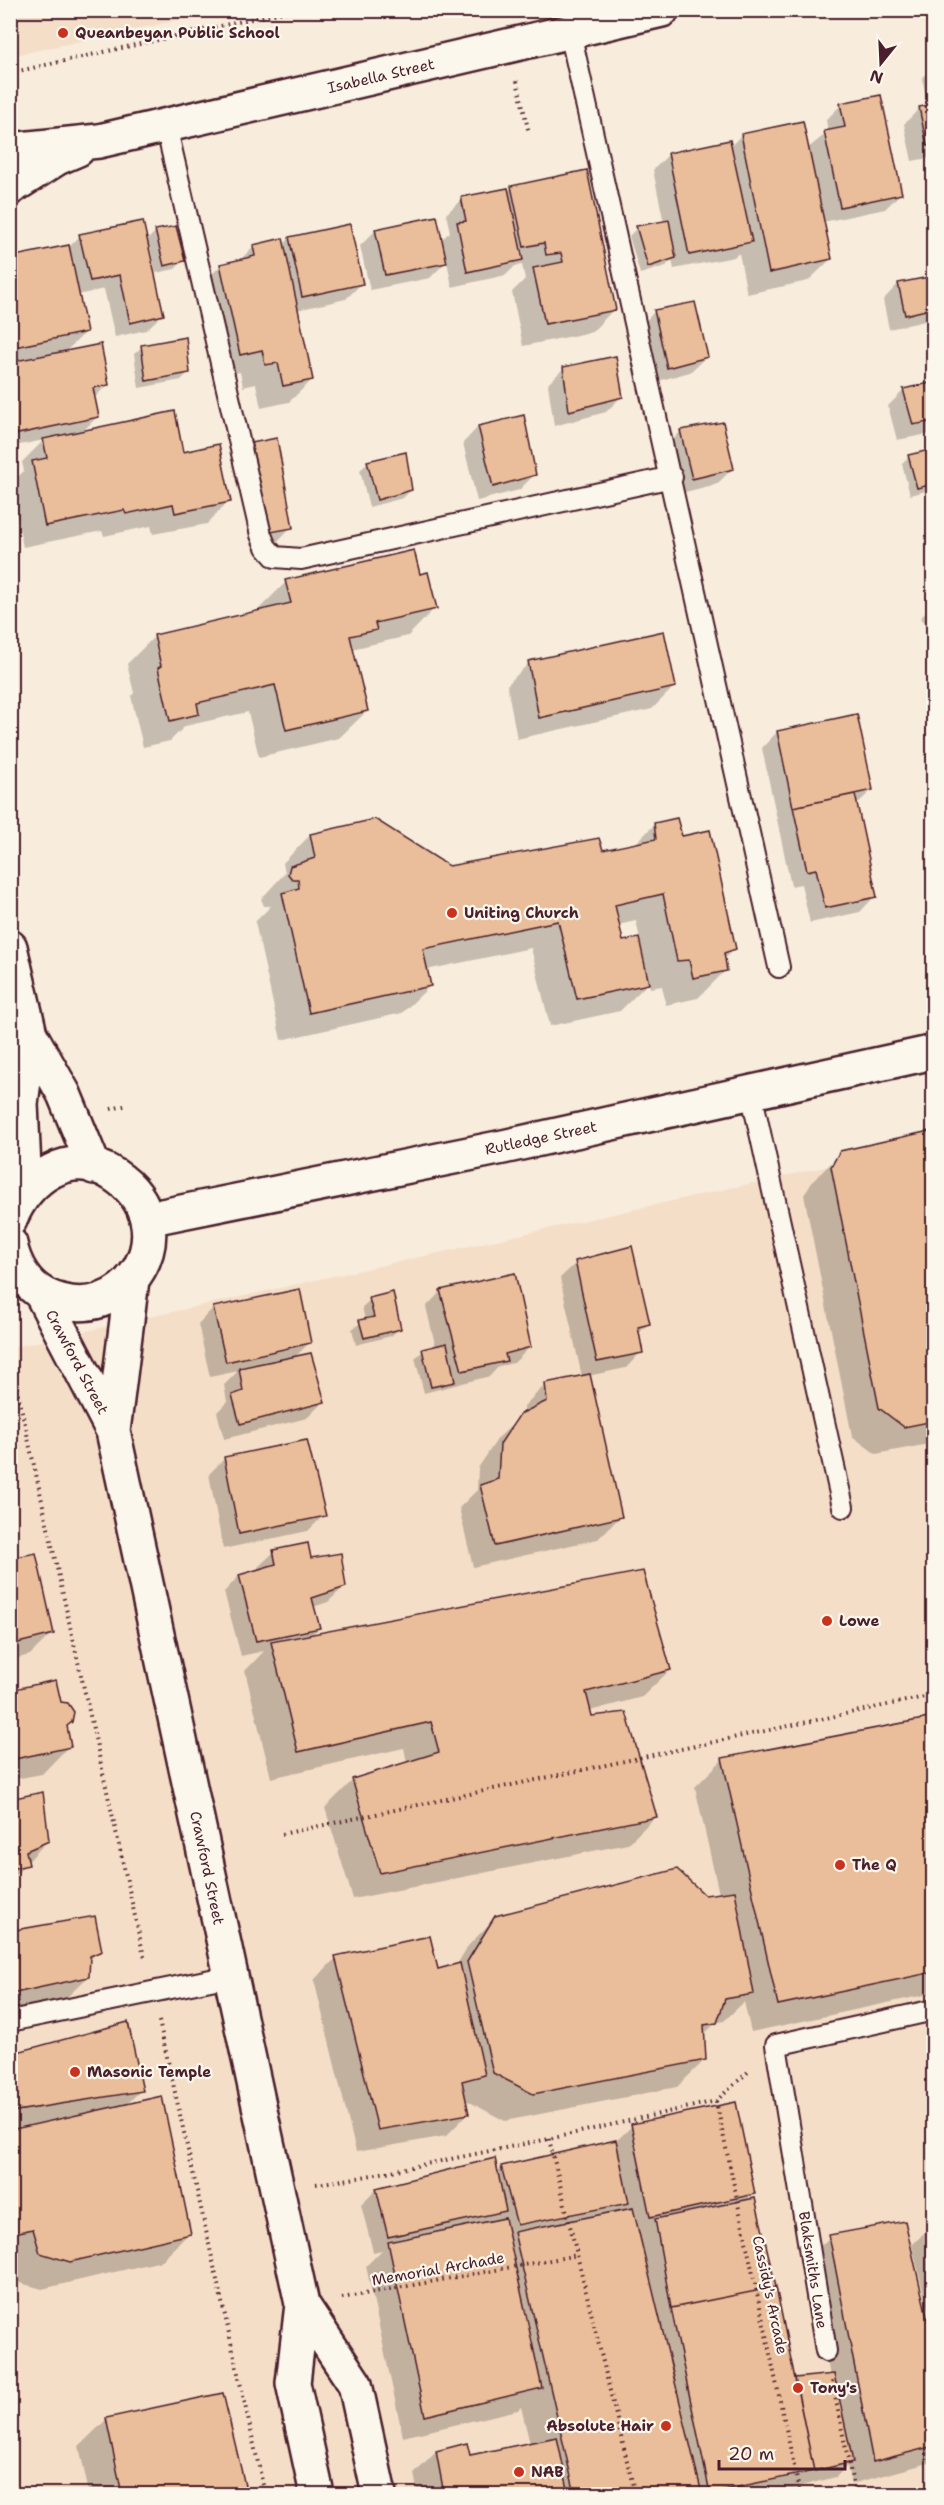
<svg xmlns="http://www.w3.org/2000/svg" width="944" height="2505" viewBox="0 0 944 2505" font-family="'Shantell Sans',sans-serif">
<style>
.built{fill:#f4dec8}
.shadow{fill:#0003;fill-rule:evenodd}
.building{fill:#eabe9a;stroke:#4a1f2b;stroke-width:1.5}
.lines{fill:none;stroke-linecap:round;stroke-linejoin:round}
.lane-casing{stroke:#4a1f2b;stroke-width:24}
.street-casing{stroke:#4a1f2b;stroke-width:38}
.secondary-casing{stroke:#4a1f2b;stroke-width:38}
.path{stroke:#4a1f2b;stroke-width:4;stroke-dasharray:1.5 4.5;stroke-linecap:butt}
.lane{stroke:#fbf7ec;stroke-width:20}
.street{stroke:#fbf7ec;stroke-width:33}
.secondary{stroke:#fbf7ec;stroke-width:33}
.poi-dot{fill:#c8321e;stroke:#fbf7ec;stroke-width:2}
.labels{text-anchor:middle;dominant-baseline:central;stroke-width:4.5;stroke-linejoin:round;paint-order:stroke}
.poi-label{font-size:15px;font-weight:bold;fill:#4a1f2b;stroke:#fbf7ec;text-anchor:start}
.street-label{font-size:15px;fill:#4a1f2b;stroke:#fbf7ec}
</style>
<rect width="100%" height="100%" fill="#f8ecdc"/>
<filter id="ink" filterUnits="userSpaceOnUse"><feTurbulence type="fractalNoise" baseFrequency=".0167" numOctaves="2"/><feDisplacementMap in="SourceGraphic" scale="12" xChannelSelector="R" yChannelSelector="G"/><feConvolveMatrix kernelMatrix="1 2 1 2 8 2 1 2 1" color-interpolation-filters="sRGB"/></filter>
<g filter="url(#ink)">
<path class="built" d="M11,10L221,11L11,56Z
M933,1143V2494H11L10,1348Z"/>
<path class="shadow" d="M934,66V157L912,161L904,124L920,108L928,107L922,78Z
M841,105L901,193L885,209L823,222L831,259L808,281L747,294L739,253L734,257L674,269L672,260L666,266L640,274L629,236L637,228L664,223L653,170L669,154L730,147L741,135L807,149L828,132L826,120Z
M512,187L614,309L592,332L523,346L512,292L525,279L522,265L515,266L506,275L452,287L447,261L430,278L370,290L360,246L376,230L441,240L450,232L446,214L462,199L507,192Z
M156,231L183,261L175,269L156,273L150,247L147,248L162,315L146,330L115,337L104,289L78,295L86,332L64,353L108,384L94,398L98,416L82,432L182,454L229,501L207,524L153,534L151,526L104,536L102,531L23,547L10,484L24,471L22,462L44,440L10,447V259L68,248L80,236L146,241Z
M290,238L361,284L346,299L297,310L312,380L289,402L261,408L256,384L243,387L240,372L217,376L199,288L221,265L238,262L254,246L283,245Z
M934,277V319L889,329L883,300L898,284Z
M655,311L706,357L690,372L651,383L640,327Z
M142,347L189,372L181,380L139,388L134,354Z
M564,368L622,396L606,412L554,426L548,384Z
M934,383V433L897,440L888,406L904,390Z
M478,427L534,475L519,490L477,501L463,443Z
M681,431L732,469L717,484L677,494L666,447Z
M252,445L291,527L276,543L255,546L237,460Z
M934,450V489L910,495L902,464L909,456Z
M368,463L411,490L403,498L369,507L360,470Z
M286,582L435,608L408,636L356,648L353,652L367,711L339,738L259,757L248,712L185,726L170,741L143,747L131,696L134,693L127,664L155,636L259,612V609Z
M934,604V635L920,618Z
M529,663L674,687L652,709L517,739L507,685Z
M777,732L872,790L856,805L875,896L860,912L810,923L801,884L791,886L762,748Z
M655,824L681,838L734,949L724,959L725,971L698,998L666,1005L662,986L650,988L649,982L620,1011L550,1026L531,948L426,970L430,986L402,1013L281,1040L255,922L271,906H264L261,899L285,873L283,863L310,835L448,868L602,852L634,845ZM636,921L640,939L622,943L618,925Z
M934,1132V1443L876,1454L852,1436L804,1195L813,1181L841,1153Z
M576,1263L648,1324L638,1334L641,1352L626,1368L588,1376L621,1516L598,1539L473,1567L459,1508L477,1490L478,1468L498,1438L524,1414V1406L546,1384L582,1377L560,1278Z
M299,1291L309,1343L294,1358L323,1402L307,1418L224,1439L217,1412L227,1402L224,1385L238,1371L210,1377L198,1324L213,1308Z
M441,1291L530,1347L514,1363L499,1366L490,1376L424,1393L415,1358L423,1351L436,1348L426,1307Z
M370,1300L399,1329L391,1336L356,1345L352,1329L365,1320L362,1307Z
M225,1458L324,1515L308,1531L223,1549L209,1474Z
M274,1552L310,1559L344,1587L328,1602L313,1607L319,1628L310,1636L670,1670L642,1697L590,1711L655,1817L628,1844L353,1899L325,1808L353,1780L407,1763L404,1748L271,1778L245,1671L264,1651L241,1656L224,1592L239,1576L259,1571L258,1567Z
M10,1560L52,1633L30,1655L10,1660Z
M10,1691L65,1727L69,1746L42,1774L10,1780Z
M934,1718V1993L751,2032L744,2002L724,2021L716,2023L703,2035L705,2060L677,2087L505,2121L464,2099L468,2114L446,2136L356,2152L314,1980L336,1958L437,1970L456,1966L468,1946L496,1917L719,1894L695,1787L722,1760Z
M10,1800L47,1841L10,1881Z
M10,1933L100,1950L88,1962V1977L65,1999L10,2010Z
M10,2056L141,2090L125,2106L189,2233L162,2261L42,2289L13,2281Z
M632,2126L754,2193L745,2202L793,2382L830,2376L807,2259L830,2237L934,2358V2459L929,2463L851,2484L847,2466L836,2477L797,2487L791,2493L784,2494H418L414,2474L436,2452L468,2457L530,2444L521,2407L518,2410L403,2437L366,2266L382,2250L373,2252L361,2205L377,2189L496,2173L502,2167L615,2142Z
M934,2223V2336L912,2245Z
M222,2394L245,2494H89L79,2446L107,2419Z"/>
<path class="building" d="M10,10H13L16,21L10,22Z
M881,95L902,194L840,207L824,131L845,127L840,103Z
M934,104V145L927,146L919,107Z
M803,121L832,259L769,273L741,134Z
M730,140L752,242L689,255L668,153Z
M587,170L616,310L545,324L533,268L563,262L561,253L546,255L544,243L524,247L511,186Z
M508,188L523,260L467,272L457,222L466,221L461,197Z
M437,216L447,263L385,275L375,229Z
M669,220L676,258L648,267L636,226Z
M143,221L164,315L130,323L120,275L90,281L79,234Z
M350,224L363,284L302,297L289,237Z
M176,226L185,261L164,266L155,230Z
M283,238L313,380L283,386L278,363L265,365L262,350L240,355L220,264L255,256L253,245Z
M69,245L87,332L10,348V257Z
M934,276V308L905,315L898,283Z
M695,302L708,357L667,368L654,310Z
M186,337L190,373L146,381L141,345Z
M101,344L109,385L93,388L99,417L13,435L10,422V362Z
M616,356L623,397L569,411L563,367Z
M934,382V421L913,425L903,389Z
M175,411L183,452L219,444L231,502L175,513L173,504L126,514L124,510L45,526L32,461L47,458L43,439Z
M524,415L536,475L493,487L478,426Z
M723,422L734,469L692,479L680,430Z
M277,438L293,528L271,532L251,443Z
M934,449V484L917,488L908,455Z
M406,452L412,490L377,500L367,461Z
M414,550L420,574L428,572L437,609L375,623L377,630L350,636L368,711L286,730L275,685L197,703L199,714L170,721L158,668L161,666L154,635L291,603L285,580Z
M664,631L676,687L539,718L528,661Z
M857,714L873,790L793,807L777,731Z
M855,794L877,897L825,908L816,869L807,871L793,807Z
M677,818L682,836L710,830L736,949L724,953L727,971L693,978L689,960L677,961L663,894L615,905L623,941L639,938L649,984L577,999L558,921L423,949L431,986L309,1013L282,893L299,888L298,879H292L288,874L290,866L315,858L310,834L375,819L449,866L599,838L603,850L656,839L654,823Z
M934,1130V1421L904,1427L879,1408L831,1167L840,1151Z
M632,1246L650,1324L638,1327L643,1353L597,1362L575,1261Z
M515,1273L531,1347L505,1354L507,1361L462,1371L440,1290Z
M300,1289L311,1343L226,1362L213,1307Z
M393,1292L401,1329L364,1338L359,1320L374,1317L369,1298Z
M447,1343L455,1382L431,1387L422,1349Z
M311,1353L325,1402L240,1424L232,1395L243,1391L239,1368Z
M590,1374L622,1517L495,1546L480,1485L498,1479L500,1444L520,1414L547,1401L545,1383Z
M307,1440L326,1516L239,1534L224,1457Z
M308,1543L311,1558L341,1553L346,1587L312,1598L320,1628L256,1641L239,1575L276,1564L273,1550Z
M36,1553L54,1634L10,1645V1558Z
M643,1571L671,1670L586,1692L592,1716L626,1712L657,1817L380,1873L352,1779L439,1752L431,1722L298,1752L271,1642Z
M56,1680L61,1702L68,1703L74,1712L72,1722L67,1726L71,1747L10,1760V1690Z
M934,1717V1972L778,2005L722,1758Z
M43,1792L49,1841L26,1851L29,1865L10,1869V1799Z
M677,1869L705,1895L735,1891L754,1994L725,1999L717,2023L704,2025L706,2060L533,2094L493,2073L467,1962L495,1916Z
M95,1916L102,1951L90,1956L89,1977L10,1994V1931Z
M430,1936L438,1969L460,1963L485,2075L462,2081L469,2114L378,2130L335,1956Z
M128,2022L143,2091L10,2112V2054Z
M162,2096L191,2234L70,2262L40,2253L33,2229L10,2234V2130Z
M736,2102L755,2194L650,2217L631,2124Z
M616,2140L629,2203L517,2225L501,2166Z
M495,2158L506,2211L388,2237L376,2188Z
M755,2198L776,2287L671,2308L655,2219Z
M633,2208L702,2494H575L514,2232Z
M505,2218L542,2388L425,2416L388,2242Z
M905,2221L934,2347V2446L873,2462L829,2235Z
M776,2287L814,2471L710,2493L671,2308Z
M834,2374L853,2462L814,2471L795,2378Z
M223,2393L247,2494H122L106,2418Z
M557,2437L569,2494H444L436,2451L467,2443L470,2455Z"/>
<g class="lines">
<g class="lane-casing">
<path id="lane" d="M570,32L779,967
M166,126L261,535L266,547L275,557L301,559L672,477
M751,1092L843,1507
M10,2021L230,1976
M826,2351L776,2045L934,2010"/>
</g>
<g class="street-casing">
<path id="street" d="M10,150L99,141L662,10
M10,188L57,158L78,149"/>
</g>
<g class="secondary-casing">
<path id="secondary" d="M10,947L30,1034L64,1094L94,1167
M25,1190L21,1104L30,1034
M147,1219L503,1147L934,1052
M10,1220C26,1178 71,1146 114,1175C191,1225 127,1335 45,1295C25,1285 14,1264 10,1244
M41,1293L113,1431L302,2304L293,2383L317,2494
M113,1431L132,1280
M302,2304L355,2384L379,2494"/>
</g>
<path class="path" d="M10,73L292,10
M517,81L529,133
M111,1109L128,1105
M10,1358L145,1961
M282,1834L934,1695
M159,2021L265,2494
M716,2101L800,2494
M549,2139L635,2494
M316,2184L357,2178L549,2139L716,2101L749,2071
M342,2298L578,2255
M832,2381L855,2494"/>
<use href="#lane" class="lane"/>
<use href="#street" class="street"/>
<use href="#secondary" class="secondary"/>
</g>
</g>
<g class="poi-dot">
<circle cx="63" cy="33" r="6"/>
<circle cx="452" cy="913" r="6"/>
<circle cx="827" cy="1621" r="6"/>
<circle cx="840" cy="1865" r="6"/>
<circle cx="75" cy="2072" r="6"/>
<circle cx="798" cy="2388" r="6"/>
<circle cx="666" cy="2426" r="6"/>
<circle cx="519" cy="2472" r="6"/>
</g>
<g class="labels">
<g class="poi-label">
<text x="75" y="33">Queanbeyan Public School</text>
<text x="464" y="913">Uniting Church</text>
<text x="839" y="1621">Lowe</text>
<text x="852" y="1865">The Q</text>
<text x="87" y="2072">Masonic Temple</text>
<text x="810" y="2388">Tony's</text>
<text x="654" y="2426" text-anchor="end">Absolute Hair</text>
<text x="531" y="2472">NAB</text>
</g>
<g class="street-label">
<text transform="translate(381 76) rotate(-13)">Isabella Street</text>
<text transform="translate(541 1138) rotate(-12)">Rutledge Street</text>
<text transform="translate(77 1362) rotate(62)">Crawford Street</text>
<text transform="translate(207 1868) rotate(78)">Crawford Street</text>
<text transform="translate(438 2269) rotate(-10)">Memorial Archade</text>
<text transform="translate(813 2270) rotate(81)">Blaksmiths Lane</text>
<text transform="translate(770 2295) rotate(78)">Cassidy's Arcade</text>
</g>
</g>
<rect width="944" height="2505" fill="none" stroke="#fbf7ec" stroke-width="36"/>
<rect x="18" y="18" width="908" height="2469" fill="none" stroke="#4a1f2b" stroke-width="2" filter="url(#ink)"/>
<g transform="translate(881 63) rotate(198)" stroke="#fbf7ec" stroke-width="4.5" paint-order="stroke">
<path d="M0-4.5L10 22L0 15L-10 22Z" fill="#4a1f2b"/>
<text y="-9" font-size="16" font-weight="bold" text-anchor="middle" fill="#4a1f2b">N</text>
</g>
<path d="M719 2460v9h126v-9" fill="none" stroke="#4a1f2b" stroke-width="3"/>
<text x="728" y="2460" font-size="18" fill="#4a1f2b" stroke="#fbf7ec" stroke-width="4.5" paint-order="stroke">20 m</text>
</svg>
